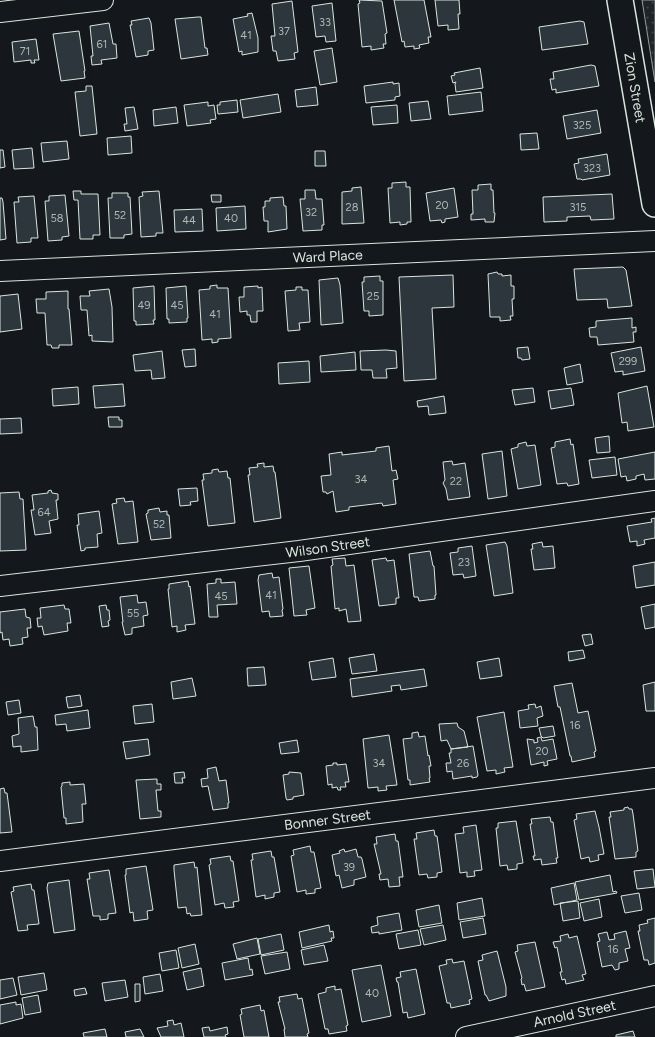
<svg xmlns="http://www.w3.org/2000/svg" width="655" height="1037" viewBox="0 0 655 1037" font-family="Figtree,sans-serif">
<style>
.park{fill:url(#park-dots);stroke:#939e99}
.building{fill:#2c363c;stroke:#d8e6dc}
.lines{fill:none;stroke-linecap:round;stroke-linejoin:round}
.minor-casing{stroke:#d8e6dc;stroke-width:22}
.major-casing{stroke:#d8e6dc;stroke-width:28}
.minor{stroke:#14181c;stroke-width:20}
.major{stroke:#14181c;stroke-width:25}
.labels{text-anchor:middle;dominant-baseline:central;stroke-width:4;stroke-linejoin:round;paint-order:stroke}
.number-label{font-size:11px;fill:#adbab4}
.street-label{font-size:14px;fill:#d8e6dc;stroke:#14181c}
</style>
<defs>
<pattern id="park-dots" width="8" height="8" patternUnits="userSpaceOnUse" patternTransform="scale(1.25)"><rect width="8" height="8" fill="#202428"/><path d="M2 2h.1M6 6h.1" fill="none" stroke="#404447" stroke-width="1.8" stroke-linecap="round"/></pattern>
</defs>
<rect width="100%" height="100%" fill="#14181c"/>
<path class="park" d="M642,0H655V82Z"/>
<path class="building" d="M359,0L382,1L387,33L385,34L386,44H383L384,48L371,50V46L362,47L358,4L360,3Z
M394,0H424L431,37H428L429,43L419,45L420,48L414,49V46L405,47L404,41L402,42Z
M435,0H459L460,14H458L459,29L448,30V25L438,26Z
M292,1L298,52L294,53L295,59L278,61L276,51H273L271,36H275L272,4Z
M332,3L336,41L326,42L325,36L316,37L312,6Z
M252,13L258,38V52L242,55V51L239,52L233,19L248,16L247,14Z
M198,17H201L205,48H207L208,55L181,59L175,19Z
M149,18L151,23L154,50L148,51V55L136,57L130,25H132L131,21Z
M580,21L584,22L588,44L542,50L539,27Z
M109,23L113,44H116L117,58L101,60L102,64L92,65L91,56H93L90,26Z
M79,31L85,71H84L85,78L61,81L53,34Z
M36,39L39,60H34L35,63H31V60L14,62L12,42Z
M332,48L337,82L320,85L314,51Z
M591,65L595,66L599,86L556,93V89L552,90L550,79H554L553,72Z
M480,68L483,88L456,92L455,84L456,82L453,83L451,76L455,75L454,73Z
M393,82V84L399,83L400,96L395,97V100L366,103L364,86Z
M86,86H92L97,134L80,136L75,92L86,91Z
M316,87L318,105L297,107L295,90Z
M481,92L483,111L449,115L447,96Z
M278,94L281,112L243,118L240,100Z
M237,100L238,112L218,114L217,105H220V102Z
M428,101L431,119L411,121L409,103Z
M208,102V106L214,105L216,119L210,120L211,123L187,126L184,105Z
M397,105L398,123L373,125L371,107Z
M134,107L138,129L125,131L124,124H127L125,108Z
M176,107L178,123L154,126L153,110Z
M597,110L601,133L567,139L563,116Z
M537,133L539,149L521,150L520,134Z
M131,136L132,153L108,155L107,138Z
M67,141L69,159L43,162L41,143Z
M32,148L34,168L14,169L12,150Z
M0,150H3L5,167L0,168Z
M315,151H325L326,166H315Z
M607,154L610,175L582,180L581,179H577L574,164L579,163L578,159Z
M406,182V187H410L411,222H407V224L400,225V222L390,223L388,188H392V183Z
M491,184V190H493L494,213H495L494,222H485V219L471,220V214H473L472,190H478V185Z
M361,187L364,223L342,224V192L352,191V188Z
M454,188L458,217L445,219V222L442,223L441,220L430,221L426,193Z
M305,190H315L316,199H322L324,225H322V230L303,231L300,199H305Z
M73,191H81V194H98L100,235H93V239H80L78,200H74Z
M159,191L163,233H156V236L141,237L139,197L143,196L142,192Z
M112,193H128V197H130L132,234L124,235V238H110L108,198H112Z
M612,194L614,219L591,220L590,216L567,217V221L544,222L543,197Z
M65,195L69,236L62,237V240L48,241L45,201H49V196Z
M211,195H221V202H212Z
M34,196L38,238H31V242L17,243L14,202H19L18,197Z
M283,197L284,206H286L287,229L268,232V221H264L263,207H265V201H270V198Z
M0,198H2L3,202L6,239L0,240Z
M245,206L246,229L217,231L216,208Z
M202,209L203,231L175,232L174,210Z
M623,267L626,270L632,306L608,308L607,299L577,300L574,269Z
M497,272L498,274H502V276L511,275V286H514V299H512L513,316H510L511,320L500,321V317H490L488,274Z
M453,275L454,307L432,308L436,379L404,381L399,277Z
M380,276V281H383V315L369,316V311H364L362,282H364V277Z
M338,278L340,285L343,323L321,325L319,280Z
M217,285V288H228L231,338L218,339V342L212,343V339L202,340L199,290L210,289V286Z
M154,286L155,320H153L154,324L136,325V321H134L133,288Z
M186,286L188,318H187V322L169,323V319H167L166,288Z
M258,286V288L262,287L263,311H257V322H251L250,315H247V311L240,312L239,297H244V287Z
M296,287H302V290H308L310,322L299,323L300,330L288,331L285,291L296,290Z
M109,289L112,307L113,342L92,341V335L89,336L87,310H81L80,296H90L89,291Z
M68,291V309H69L72,345H59V348H52L51,345H47L45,313H37L36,299H46V292Z
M18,294L22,329L0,332V296Z
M632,318V328L636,327V332H633L634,342L598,345L597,337H590L589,328L596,327V321Z
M528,347L530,359L522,360L521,358H518L517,348Z
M641,347L645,371L623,375V371L615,372L611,353Z
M195,349L196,366L185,367L182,350Z
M386,350L396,351L397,368L386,369L387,378H373L372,370H361L360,351Z
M162,351L165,378L152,379L151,370L135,371L133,355Z
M355,352L356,370L321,372L320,356Z
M309,361L310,382L279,384L278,363Z
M580,364L583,382L567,385L564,368Z
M123,384L125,406L95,408L93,386Z
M647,386L654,427L628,431L627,422L622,423L618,393Z
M78,387L79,404L53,406L52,389Z
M533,388L535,402L515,405L512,390Z
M571,388L574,405L551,409L548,391Z
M444,396L446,413L429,415L428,406L418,407L417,401Z
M108,417H119V420H122V427H109Z
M21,418L22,433L0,434V419Z
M609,436L610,452L597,453L595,438Z
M570,439L571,445L573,444L579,484L568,486L567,483L557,484L551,448L555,447V442Z
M526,442L527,446L535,445L541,485L518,489L511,449L518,447V444Z
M389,446L392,471L396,470L398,479L393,480L396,504L383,506L382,503L349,507V510L336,512L333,491L327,494L326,492H323L321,476L331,475L329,454L342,452V455L376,451V448Z
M502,451L507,496L488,499L482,454Z
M655,452V479L645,480L644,474L636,476V479L627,481L626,476L621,477L618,459Z
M615,457L617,475L592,478L589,460Z
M452,461L453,465L465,463L470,497L448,500L446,489L443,483L445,480L443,462Z
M264,463V467L273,466L274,472H275L281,518L254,522L248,475H250L249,468L258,467L257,464Z
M218,469L219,472L227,471L228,478H230L235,523L208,526L202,480H204L203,474L212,473V470Z
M197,488L198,501L190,502L191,505L180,506L178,489Z
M51,490L52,493L58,494V500H56L58,519L49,521L51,533L35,535L31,510H34L32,495L48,493V491Z
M19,492L20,499H23L26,550L0,551V493Z
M124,498L125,502L133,501L138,542L118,544L112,504L117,503L116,499Z
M159,508L160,512L167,511V515H169L171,538L151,540L146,514L148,513V510Z
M99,511L102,533L97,534L98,547L85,548V550L81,551L77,525H79L78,514Z
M655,518V538L644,540L645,544L637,546V541L630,542L627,526L652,522L651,519Z
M505,542L507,546L513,593L494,596L486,545Z
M542,542L543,547L553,546L555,568L534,570L531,549H533L532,544Z
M472,546L476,576L464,578L463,574L453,575L450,553L458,552V548Z
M430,551L433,566H434L436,595H435V599L419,601L418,597H414L409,554Z
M345,558L346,566L354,565L361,621L348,622L346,609L339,611V608L335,609L331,566L333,565L332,559Z
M386,558L387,561L394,560L399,598H396V604L379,606L372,560Z
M655,562V585L636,588L633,566Z
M309,566L315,608L306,610L307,615L294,616L289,568Z
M272,573L273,578L279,577L283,609L282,610L283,616L270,617L269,611L262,612L258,580L259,575Z
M216,579H221V583L235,582L237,604L217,605L218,617H209L207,584L216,583Z
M188,581L189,587L190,586L195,624L185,625L186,630L177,632V626L172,627L168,589H169V584Z
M137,595L138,603L146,602L148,615L143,616L144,626L132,628V634L125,635L122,622H123L120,597Z
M655,604V627L645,629L641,607Z
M64,605L65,609H69L71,623H67L68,631L44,635L42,626L38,627L37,618H41L40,608Z
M106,605L107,610H109L110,620L108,621L109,626L102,627L99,606Z
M25,609L26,617L30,618L31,628H27L28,637L22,638L23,644L10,646L9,639L3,640L2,632L0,633V612Z
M591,634L593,644L585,646L582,635Z
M583,650L585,658L569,661L568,652Z
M374,654L377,671L352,674L349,658Z
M333,658L336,677L312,680L309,662Z
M499,658L502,676L480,679L477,662Z
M264,667L266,685L248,686L247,668Z
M424,669L427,686L401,690L400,685L391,686L392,691L352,697L350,679Z
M192,678L196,696L173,699L171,682Z
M655,682V711H646L643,685Z
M572,683L578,713L588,711L596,751L594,752L595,757L572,762L571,756H570L560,707H558L554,686Z
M80,695L82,706L68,708L66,697Z
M19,700L21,713L8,715L6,702Z
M152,704L154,722L135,724L133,706Z
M535,704L536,708L541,706L543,716L537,718L538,726L520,728L518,711L529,709L528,705Z
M88,710L90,728L67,731L66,724L56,725L55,715Z
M504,712L513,767L504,768L505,772L496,774V770L487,771L477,717Z
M33,716L35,727H37L38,750L21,752V746L13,747L12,736L19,734L18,718Z
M457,723L458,727L464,731L468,747L451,749L447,740L441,741L439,724Z
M553,726L555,736L543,738L541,736L539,728Z
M418,732L419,737L425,736L428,756L429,755L431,766H429L430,778H429L430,782L410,785V780H408L403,739L412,738V733Z
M389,735L397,785L386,786L387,790L378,791V787L368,788L363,739Z
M541,737L542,741L553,739L557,759L547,761L548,765L544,766V762L531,765L527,739L534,740V743L538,742L537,738Z
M148,739L150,755L126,759L123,742Z
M297,740L299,752L281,754L279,743Z
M473,746L478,775L477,777L472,778V776L453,779L452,771L447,772L446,763H451L449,753H451V749Z
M333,763H337V765L346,764L349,782H345L346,787H340L341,790H338L337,787L332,788V784L328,785L326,766L333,765Z
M216,767L219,781L226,780L229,803H228V808L213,810L208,786L202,787L201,779L208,778L207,769Z
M184,772L185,778H182L183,783H175L174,773Z
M289,772L301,773L304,795L293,797V799L287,800L286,798L283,775L289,774Z
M157,779V784H161V790H156L158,811H161V817L140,819L136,780Z
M70,782V785L84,784L86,804H82L83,822L66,824V818H64L61,787L62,786V783Z
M4,788L5,793H7L12,832L0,833V789Z
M628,807L629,809H632L633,814L638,851L636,852V857L615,859L609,817H611L610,812L624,810V808Z
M595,811L599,827L604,854L598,855L599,860L590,862L589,857L581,859L574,820L577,819L576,814Z
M550,817L551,822H553L558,858H556L557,863L542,865L541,859L534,860L533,856H535L530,824H532L531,819Z
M516,821L523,863L517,864V869L508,870L507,865L500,866L496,828H498V823Z
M476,825L482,870L474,871L475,876L467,877V872L460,873L455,834L464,833L463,827Z
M434,830L435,836H437L442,872L437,873V877L428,878L427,874L419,875L414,839H417L416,833Z
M395,834L396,841H398L403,877H399L400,886L389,887L388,879L380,880L379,874H381L374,844H377L376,837Z
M310,846L311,852H314L321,888L315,889V893L306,894V890L297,892L291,856L294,855L293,850Z
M344,849L345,852L356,849L358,857H361L362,859L366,877L354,880V885L342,888L339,875L336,876L332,855L340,853L339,851Z
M271,851L272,857H274L280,892L274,893V897L265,899V895L256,897L251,860H253L252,854Z
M230,856L231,861H233L239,901L233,902L234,907L225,908L224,903L215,905L209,865L211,864L210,859Z
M194,862L195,868L197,867L202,915L191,916L190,913L187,914L186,907L178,908L174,870V865Z
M146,866L153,910L147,911L148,919L134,921L133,912L130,913L125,875H126V869Z
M653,869L655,887L637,889L634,871Z
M109,870L116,913L108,914V919L100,920V916H93L87,879H90L89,873Z
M610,875L613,892L616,891L617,893L579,900L575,882Z
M69,880L75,930L54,933L47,888L48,883Z
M574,883L577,900L554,905L551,888Z
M31,884L32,890H34L39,924L27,925L28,930L18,931L11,892L14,891L13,887Z
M639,893L642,910L625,913L621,896Z
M482,898L485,916L459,920L457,903Z
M599,899L602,917L584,921L580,903Z
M578,901L580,918L563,921L560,903Z
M439,905L442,923L419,927L416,910Z
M399,913L402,930L379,934V932L372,933L371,927L378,925L377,917Z
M483,918L486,934L463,938L460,922Z
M655,918V963L649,965L648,960H644L638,931H640L639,925L648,923L647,920Z
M329,925L330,932L333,931L334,938H331L332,941L302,948L299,932Z
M443,925L446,940L424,945L420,929Z
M418,930L421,945L399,949L396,934Z
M626,931L630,948L625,949L628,961L619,963V969L615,970L612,965L602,967L597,942L600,941L598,934L607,932L609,940L615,939L614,934Z
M281,934L284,950L261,955L258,939Z
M568,934L569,938L577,936L586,974L582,975L584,980L566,984L565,979L562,980L560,972H562L557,947L555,948L553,942L561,941L560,936Z
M257,938L260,954L237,959L233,944Z
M535,942L545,987L526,991L524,984L522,985L521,979L522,978L515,952L518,951L517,945Z
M195,944L199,964L182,968L178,948Z
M324,945L328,961L304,965L301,950Z
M176,950L179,968L162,971L159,953Z
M497,951L506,987V996L489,1001L486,995H485L478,961L483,960L482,955Z
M287,952L290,969L265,974L261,956Z
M248,958L250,970L252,969L253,975L225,980L222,963Z
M452,959L453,963L464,961L472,999L469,1000L470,1004L451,1008L450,1003H447L439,966L447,964L446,960Z
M381,965L391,1016L362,1022L352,970Z
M201,968L204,986L187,990L183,972Z
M416,969L425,1014L408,1018L407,1012L403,1013L398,982H397L396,978L401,977L400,972Z
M44,973L47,990L21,995L18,977Z
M160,974L163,991L145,994L143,977Z
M13,978L17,995L0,999V980Z
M125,980L128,997L105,1001L102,983Z
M135,984H140V1001L135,1002Z
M335,986V990L341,989L348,1025L346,1026L347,1031L329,1034L328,1029H325L318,994L326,992V988Z
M85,988L87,994L75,996L74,990Z
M297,994L298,999L302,998L309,1033L307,1034L308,1037H285L284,1029H285L278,1002H280L279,997Z
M38,995L41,1012L25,1015L22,998Z
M16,1002V1005L21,1004L23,1018L0,1024V1005Z
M260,1005L261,1011L264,1010L269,1037H244L240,1015L242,1014L241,1009Z
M173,1020L174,1025L181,1023L184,1037H161L157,1028L168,1026L167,1021Z
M209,1027L210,1031L227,1027L228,1034L225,1035L226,1037H204L202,1028Z
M105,1029L107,1037H84L83,1033Z
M140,1029L144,1037H126L125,1032Z
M633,1031L635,1037H616V1035Z"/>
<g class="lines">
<g class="minor-casing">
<g id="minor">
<path d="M0,12L103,0"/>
<path id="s1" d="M0,271L655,241"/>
<path id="s2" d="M0,586L299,551L655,501"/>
<path id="s3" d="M0,861L655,778"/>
<path id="s4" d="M466,1037L655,996"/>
</g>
</g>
<g class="major-casing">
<g id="major">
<path id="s5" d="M620,0L655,204"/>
</g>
</g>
<use href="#minor" class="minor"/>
<use href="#major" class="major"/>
</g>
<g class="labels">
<g class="number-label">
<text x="325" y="22">33</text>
<text x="284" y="31">37</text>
<text x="246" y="35">41</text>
<text x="102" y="44">61</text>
<text x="25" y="51">71</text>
<text x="582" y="125">325</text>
<text x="592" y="168">323</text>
<text x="442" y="205">20</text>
<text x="352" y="207">28</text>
<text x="578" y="207">315</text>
<text x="311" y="212">32</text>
<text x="120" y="215">52</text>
<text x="57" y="218">58</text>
<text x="231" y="218">40</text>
<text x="189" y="220">44</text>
<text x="373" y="296">25</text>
<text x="144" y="305">49</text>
<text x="177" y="305">45</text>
<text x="215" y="314">41</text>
<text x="628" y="361">299</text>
<text x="361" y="479">34</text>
<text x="456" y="481">22</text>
<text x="44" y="512">64</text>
<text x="159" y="524">52</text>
<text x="464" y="562">23</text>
<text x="271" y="595">41</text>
<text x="221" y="596">45</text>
<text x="133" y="613">55</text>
<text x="575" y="725">16</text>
<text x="542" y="751">20</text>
<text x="379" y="763">34</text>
<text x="463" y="763">26</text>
<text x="349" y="867">39</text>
<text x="613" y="949">16</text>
<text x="372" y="993">40</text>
</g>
<g class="street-label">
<text stroke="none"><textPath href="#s5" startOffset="89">Zion Street</textPath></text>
<text stroke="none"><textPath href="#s1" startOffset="328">Ward Place</textPath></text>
<text stroke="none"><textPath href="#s2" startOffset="330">Wilson Street</textPath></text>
<text stroke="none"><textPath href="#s3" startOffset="330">Bonner Street</textPath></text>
<text stroke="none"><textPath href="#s4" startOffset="111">Arnold Street</textPath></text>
</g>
</g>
</svg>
